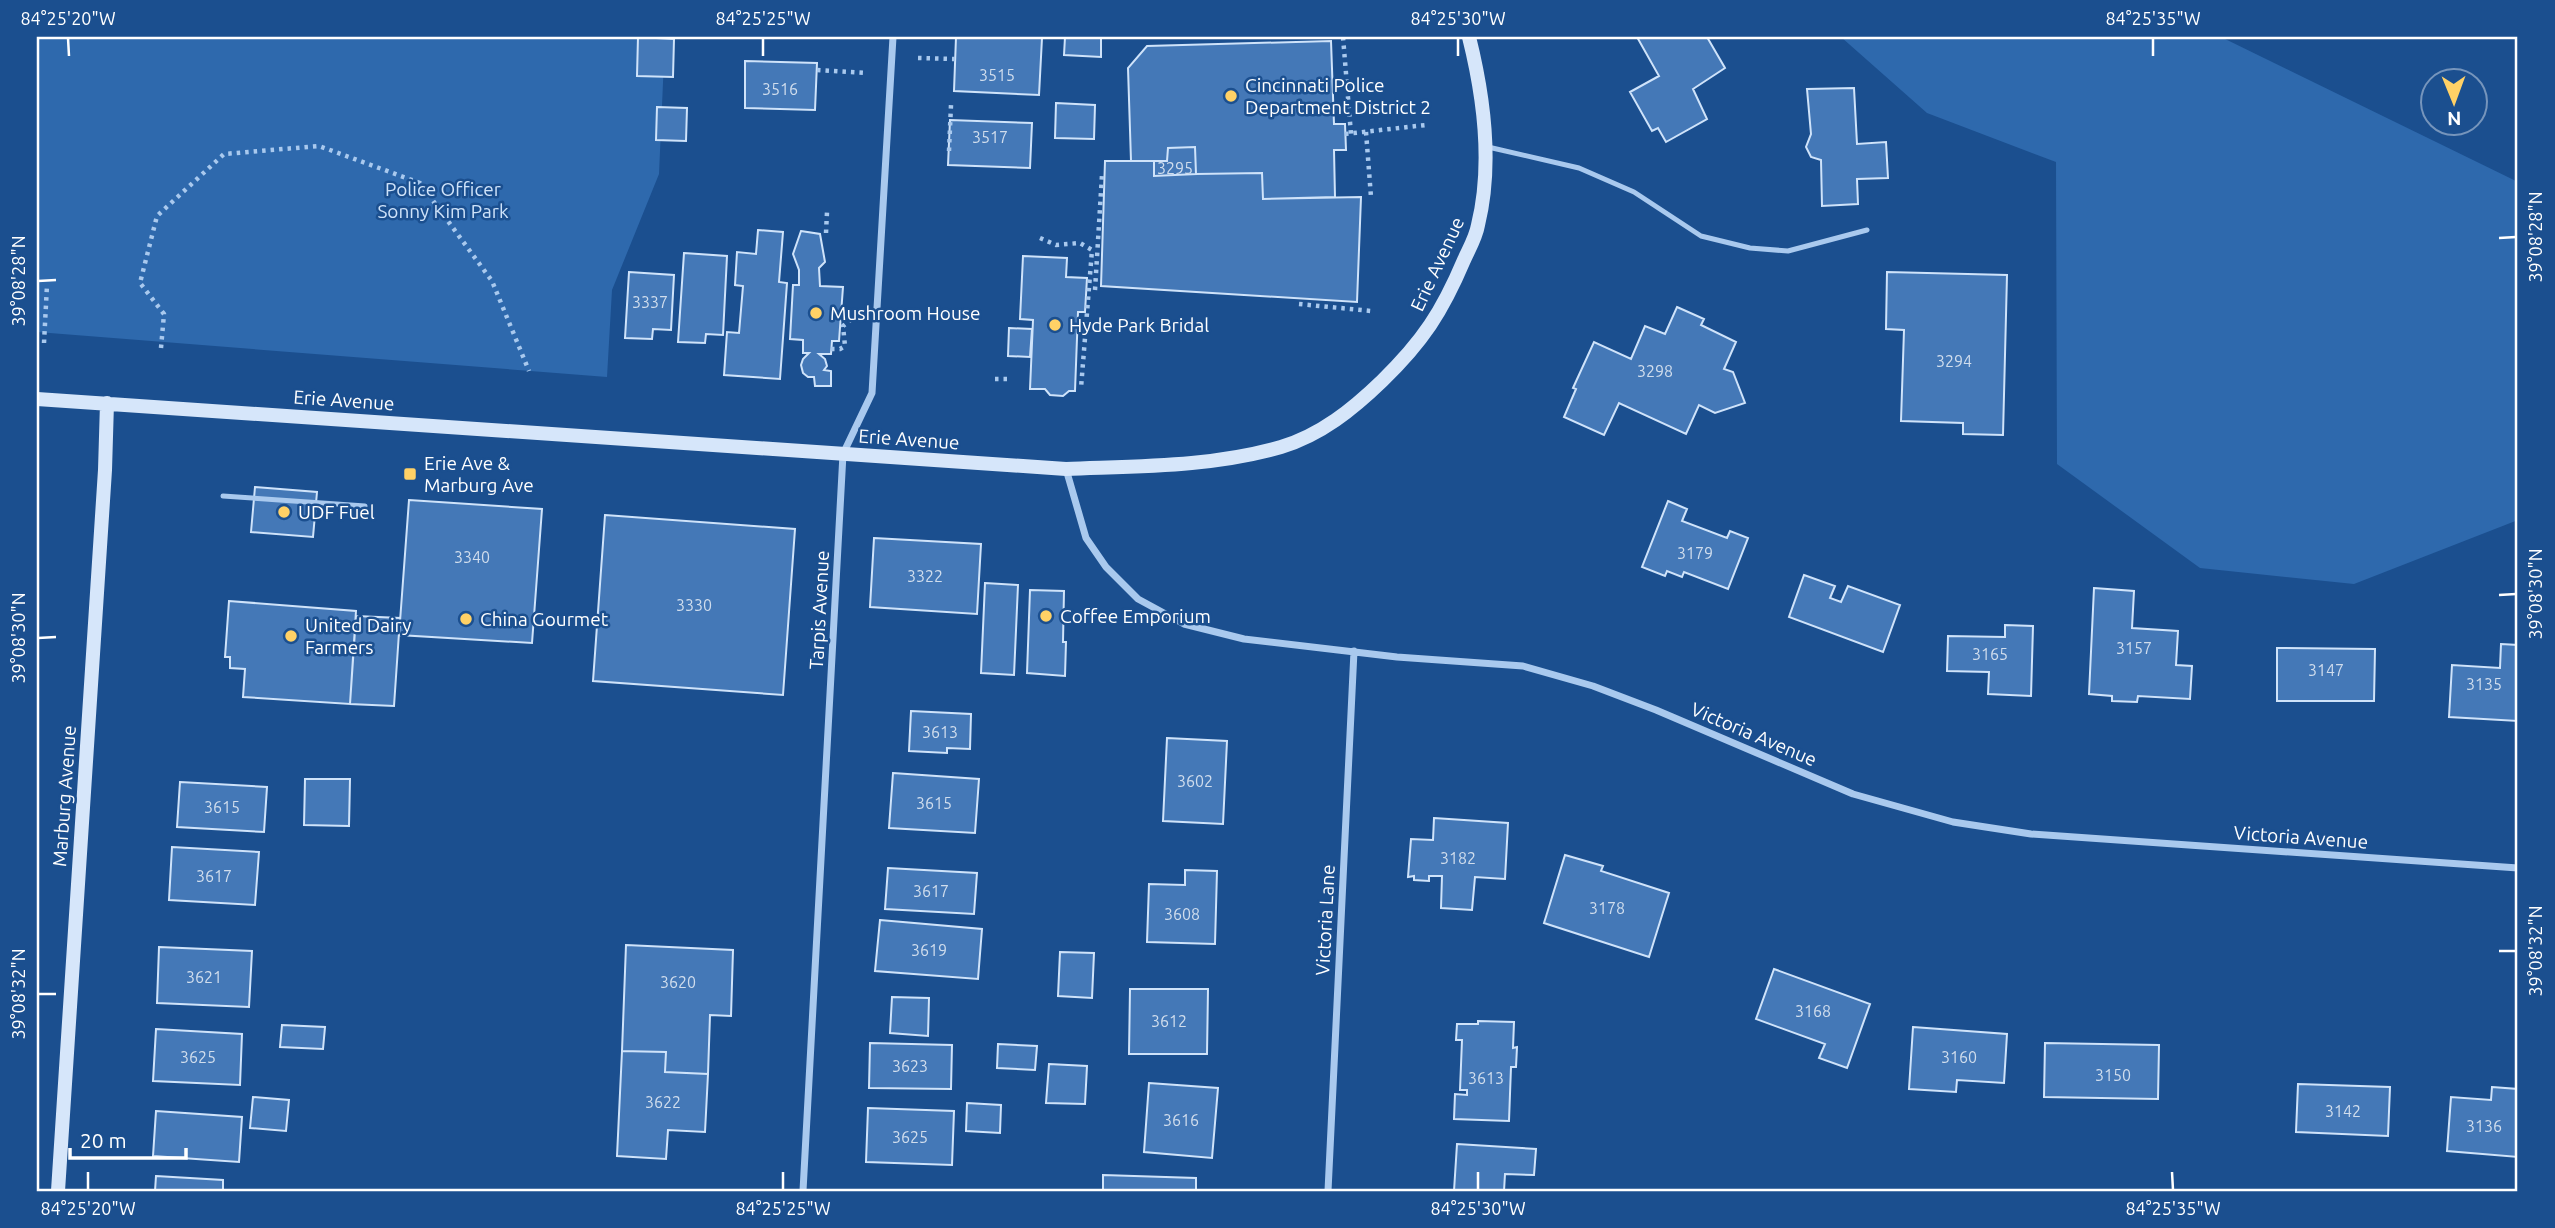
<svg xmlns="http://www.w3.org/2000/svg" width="2555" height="1228" viewBox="0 0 2555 1228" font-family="Ubuntu,sans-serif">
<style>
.green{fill:#2e69ad}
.building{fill:#4478b7;stroke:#cfe3fa;stroke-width:2}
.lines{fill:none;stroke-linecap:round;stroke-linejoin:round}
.path{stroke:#a9c9ee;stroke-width:4.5;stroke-dasharray:3.5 5;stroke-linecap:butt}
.lane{stroke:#a9c9ee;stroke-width:5}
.street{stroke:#a9c9ee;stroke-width:7}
.secondary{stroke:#d6e6fa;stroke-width:14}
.ticks{fill:none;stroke:#fff;stroke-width:2.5}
.poi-dot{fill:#ffd166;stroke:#1b4f8f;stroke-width:2.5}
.labels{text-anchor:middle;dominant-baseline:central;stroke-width:5;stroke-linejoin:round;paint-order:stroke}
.number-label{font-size:16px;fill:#d0dded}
.poi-label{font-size:19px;fill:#fff;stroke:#1b4f8f;text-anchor:start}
.park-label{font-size:19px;fill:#cfe3fa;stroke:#1b4f8f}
.street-label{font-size:19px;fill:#fff;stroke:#1b4f8f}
.neatline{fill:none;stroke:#fff;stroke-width:2.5}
.ticks-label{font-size:18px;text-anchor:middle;fill:#fff}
</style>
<rect width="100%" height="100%" fill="#1b4f8f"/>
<path class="green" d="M37,37H665L659,174L612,290L607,377L37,332Z
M1841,37H2221L2518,182V520L2354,584L2200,568L2057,464L2056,162L1927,113Z"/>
<path class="building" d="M638,37L674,39L673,77L637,76Z
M956,37L1042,38L1039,95L954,91Z
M1065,37H1101V57L1064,55Z
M1637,37H1707L1725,68L1693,89L1707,119L1666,142L1658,128L1652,131L1630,92L1659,76Z
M1331,41L1334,124H1345L1346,150H1334L1335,197L1263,199L1262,173L1196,174L1195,147L1168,148L1167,161H1131L1128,68L1147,46Z
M745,61L817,63L815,110L745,108Z
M1854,88L1857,144L1886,142L1888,178L1857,179L1858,204L1822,206L1821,160L1811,157L1806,147L1811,134L1807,89Z
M1056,103L1095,105L1094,139L1055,138Z
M657,107L687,108L686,141L656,140Z
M950,120L1032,123L1030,168L948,165Z
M1195,147L1196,174L1262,173L1263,199L1361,197L1357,302L1101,286L1105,161H1167L1168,148Z
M1195,147L1196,174L1154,176V161H1167L1168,148Z
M758,230L783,232L779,282L787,283L780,379L724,375L727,332L739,333L743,286L735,285L737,252L756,254Z
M801,231L820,234L825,262L819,268L820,286L843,287L839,341H832L831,354H819L825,359L827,366L824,370L831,371V386H815L814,377H808L803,373L801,365L803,359L809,353H803V340L790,339L793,285H799V270L793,254Z
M684,253L727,256L723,335L706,334L705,343L678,342Z
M1023,256L1067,258L1066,277L1087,278L1085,312H1078L1075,391H1069L1063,396L1050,395L1045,389H1030L1033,320L1020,319Z
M629,272L674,275L671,330L653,329L652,339L625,338Z
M1887,272L2007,275L2003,435L1963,434V423L1901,421L1904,330L1886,329Z
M1677,307L1704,319L1701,325L1736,342L1724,369L1733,372L1745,403L1715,413L1699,405L1686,434L1619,403L1604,435L1564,417L1576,389L1573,388L1594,342L1631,359L1645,326L1665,334Z
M1009,328L1032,329L1030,357L1008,356Z
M255,487L317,492L313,537L251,532Z
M409,500L542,509L532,643L399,635Z
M1668,501L1687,509L1682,521L1727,538L1730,531L1748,538L1728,589L1684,572L1682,577L1667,571L1665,576L1642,567Z
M605,515L795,529L783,695L593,681Z
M874,538L981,544L977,614L870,607Z
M1804,575L1835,586L1830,598L1841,602L1848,586L1900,605L1883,652L1789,617Z
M985,583L1018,585L1014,675L981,673Z
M2094,588L2134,591L2132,628L2178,631L2176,665L2192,666L2190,699L2138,696L2137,702L2112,701V696L2089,694Z
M1030,590L1064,591L1063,642H1066L1065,676L1027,673Z
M229,601L356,611L350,704L243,697L245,669L230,668V657H225Z
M356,616L400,618L394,706L350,704Z
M2005,625L2033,626L2031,696L1988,694L1989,672L1947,671L1948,636L2005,637Z
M2501,644L2518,645V721L2449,717L2452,665L2500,668Z
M2277,648L2375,649L2374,701H2277Z
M911,711L971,714L970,749L947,748V753L909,751Z
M1167,738L1227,741L1223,824L1163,821Z
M893,773L979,779L975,833L889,828Z
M305,779H350L349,826L304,825Z
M180,782L267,787L264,832L177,827Z
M1434,818L1508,823L1505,879L1475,877L1472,910L1441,908L1442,876H1429V881L1414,880V876L1408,877L1411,839L1433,840Z
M172,847L259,852L255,905L169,900Z
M1565,855L1603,866L1601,871L1669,893L1649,957L1544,923Z
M888,868L977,873L974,914L885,909Z
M1185,870L1217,871L1215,944L1147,942L1149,884L1185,885Z
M880,920L982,929L978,979L875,971Z
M626,945L733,950L731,1016L710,1015L708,1074L665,1072L666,1052L622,1051Z
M159,947L252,951L249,1007L157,1003Z
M1060,952L1094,953L1092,998L1058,996Z
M1774,969L1870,1004L1847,1068L1819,1058L1825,1044L1756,1019Z
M1130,989H1208L1207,1054H1129Z
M892,997L929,998L928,1036L890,1033Z
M1478,1021L1514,1022L1513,1048L1517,1047L1516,1067H1511L1509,1121L1454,1119L1455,1094L1467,1095V1090H1460L1462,1040H1456L1457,1024H1478Z
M282,1025L325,1027L323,1049L280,1047Z
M1913,1027L2007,1034L2004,1083L1957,1080L1956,1092L1909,1089Z
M156,1029L242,1034L240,1085L153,1081Z
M870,1043L952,1045L951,1089L869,1088Z
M2045,1043L2159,1045L2158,1099L2044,1097Z
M998,1044L1037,1046L1035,1070L997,1068Z
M622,1051L666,1052L665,1072L708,1074L705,1132L668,1130L666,1159L617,1156Z
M1049,1064L1087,1066L1085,1104L1046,1103Z
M1149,1083L1218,1088L1212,1158L1144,1152Z
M2298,1084L2390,1087L2388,1136L2296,1132Z
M2492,1087L2518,1089V1157L2447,1151L2451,1097L2491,1100Z
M253,1097L289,1100L286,1131L250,1128Z
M967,1103L1001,1105L1000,1133L966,1131Z
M868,1108L954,1111L952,1165L866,1162Z
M156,1111L242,1117L239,1162L153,1156Z
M1457,1144L1536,1149L1534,1175L1505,1174L1504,1191H1454Z
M1103,1175L1196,1178V1191H1103Z
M156,1176L223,1180V1191H155Z"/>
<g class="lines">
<path class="path" d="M1343,37L1351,134
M918,58L955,59
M817,70L867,73
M1366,132L1371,197
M1345,134L1426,125
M949,151L951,105
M826,233L827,212
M1040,238L1056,245L1080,243L1092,250L1081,388
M1095,290L1102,175H1105
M1299,304L1371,311
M44,343L47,285
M161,348L164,314L140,283L157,216L224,154L319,146L420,183L492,281L529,371
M831,349H840L845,346L843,326L853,318
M995,379H1010"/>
<path class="lane" d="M1488,147L1579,168L1634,192L1701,236L1750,248L1788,251L1867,230
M223,496L365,506"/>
<path class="street" d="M1066,469L1086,538L1106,567L1138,599L1184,624L1244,639L1397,657L1523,666L1593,686L1656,710L1853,794L1953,822L2031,834L2518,868
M803,1191L843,454L872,393L893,37
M1328,1191L1354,651"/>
<path class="secondary" d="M37,399L1066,469C1139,466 1211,467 1281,447C1321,435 1353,409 1382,381C1423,341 1442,312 1464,260C1469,249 1476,237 1478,225C1493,164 1484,97 1469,37
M58,1191L105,470L107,403"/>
</g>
<path class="ticks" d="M68,38L69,56M763,38V56M1458,38V56M2153,38V56M2499,238L2516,237M38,281L56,280M2499,595L2516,594M38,638L56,637M2499,951H2516M38,994H56M88,1172V1190M783,1172V1190M1478,1172V1190M2172,1172L2173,1190"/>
<g class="poi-dot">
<circle cx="1231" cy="96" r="7"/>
<circle cx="816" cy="313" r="7"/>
<circle cx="1055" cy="325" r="7"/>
<rect x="403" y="467" width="14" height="14" rx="3.5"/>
<circle cx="284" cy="512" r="7"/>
<circle cx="1046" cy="616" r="7"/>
<circle cx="466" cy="619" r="7"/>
<circle cx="291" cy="636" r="7"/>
</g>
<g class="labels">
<g class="number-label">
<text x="997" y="75">3515</text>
<text x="780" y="89">3516</text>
<text x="990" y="137">3517</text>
<text x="1175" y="168">3295</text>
<text x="650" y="302">3337</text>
<text x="1954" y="361">3294</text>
<text x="1655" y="371">3298</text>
<text x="1695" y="553">3179</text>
<text x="472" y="557">3340</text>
<text x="925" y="576">3322</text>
<text x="694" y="605">3330</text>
<text x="2134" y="648">3157</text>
<text x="1990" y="654">3165</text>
<text x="2326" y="670">3147</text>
<text x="2484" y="684">3135</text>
<text x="940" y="732">3613</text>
<text x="1195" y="781">3602</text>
<text x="934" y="803">3615</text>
<text x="222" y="807">3615</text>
<text x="1458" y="858">3182</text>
<text x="214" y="876">3617</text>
<text x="931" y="891">3617</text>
<text x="1607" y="908">3178</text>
<text x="1182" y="914">3608</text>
<text x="929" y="950">3619</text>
<text x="204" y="977">3621</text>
<text x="678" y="982">3620</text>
<text x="1813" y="1011">3168</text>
<text x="1169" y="1021">3612</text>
<text x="198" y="1057">3625</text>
<text x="1959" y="1057">3160</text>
<text x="910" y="1066">3623</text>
<text x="2113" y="1075">3150</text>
<text x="1486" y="1078">3613</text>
<text x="663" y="1102">3622</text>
<text x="2343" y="1111">3142</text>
<text x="1181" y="1120">3616</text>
<text x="2484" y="1126">3136</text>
<text x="910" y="1137">3625</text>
</g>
<g class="poi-label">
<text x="1245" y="85">Cincinnati Police<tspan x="1245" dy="22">Department District 2</tspan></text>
<text x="830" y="313">Mushroom House</text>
<text x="1069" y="325">Hyde Park Bridal</text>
<text x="424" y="463">Erie Ave &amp;<tspan x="424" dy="22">Marburg Ave</tspan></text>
<text x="298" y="512">UDF Fuel</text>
<text x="1060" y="616">Coffee Emporium</text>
<text x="480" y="619">China Gourmet</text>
<text x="305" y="625">United Dairy<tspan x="305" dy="22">Farmers</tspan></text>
</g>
<g class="park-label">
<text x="443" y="189">Police Officer<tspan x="443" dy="22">Sonny Kim Park</tspan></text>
</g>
<g class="street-label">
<text transform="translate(1437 264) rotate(-65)">Erie Avenue</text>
<text transform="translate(344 400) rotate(4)">Erie Avenue</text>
<text transform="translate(909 439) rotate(4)">Erie Avenue</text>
<text transform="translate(819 610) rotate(-87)">Tarpis Avenue</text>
<text transform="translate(1754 734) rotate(23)">Victoria Avenue</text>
<text transform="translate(64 796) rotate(-86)">Marburg Avenue</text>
<text transform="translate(2301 837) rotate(4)">Victoria Avenue</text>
<text transform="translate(1325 920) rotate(-87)">Victoria Lane</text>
</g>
</g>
<rect width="2555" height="1228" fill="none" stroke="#1b4f8f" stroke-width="77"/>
<g transform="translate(2454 102) rotate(179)"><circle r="33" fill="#1b4f8f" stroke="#7695bc" stroke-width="2"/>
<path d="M0-5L12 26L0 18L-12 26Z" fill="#ffd166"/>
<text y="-10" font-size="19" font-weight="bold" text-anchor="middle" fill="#ffffff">N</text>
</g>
<path d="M70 1148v10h116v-10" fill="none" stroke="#ffffff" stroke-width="3.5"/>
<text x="80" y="1148" font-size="21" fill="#ffffff" stroke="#1b4f8f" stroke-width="5" paint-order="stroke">20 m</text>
<rect x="38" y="38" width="2478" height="1152" class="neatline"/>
<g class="ticks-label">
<text x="68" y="25">84°25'20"W</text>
<text x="763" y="25">84°25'25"W</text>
<text x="1458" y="25">84°25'30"W</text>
<text x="2153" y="25">84°25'35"W</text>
<text transform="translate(2536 237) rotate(-90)" y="6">39°08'28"N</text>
<text transform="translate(19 281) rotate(-90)" y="6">39°08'28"N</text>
<text transform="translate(2536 594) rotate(-90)" y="6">39°08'30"N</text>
<text transform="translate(19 638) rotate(-90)" y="6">39°08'30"N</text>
<text transform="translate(2536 951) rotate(-90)" y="6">39°08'32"N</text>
<text transform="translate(19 994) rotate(-90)" y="6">39°08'32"N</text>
<text x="88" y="1215">84°25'20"W</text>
<text x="783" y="1215">84°25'25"W</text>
<text x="1478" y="1215">84°25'30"W</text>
<text x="2173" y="1215">84°25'35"W</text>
</g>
</svg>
